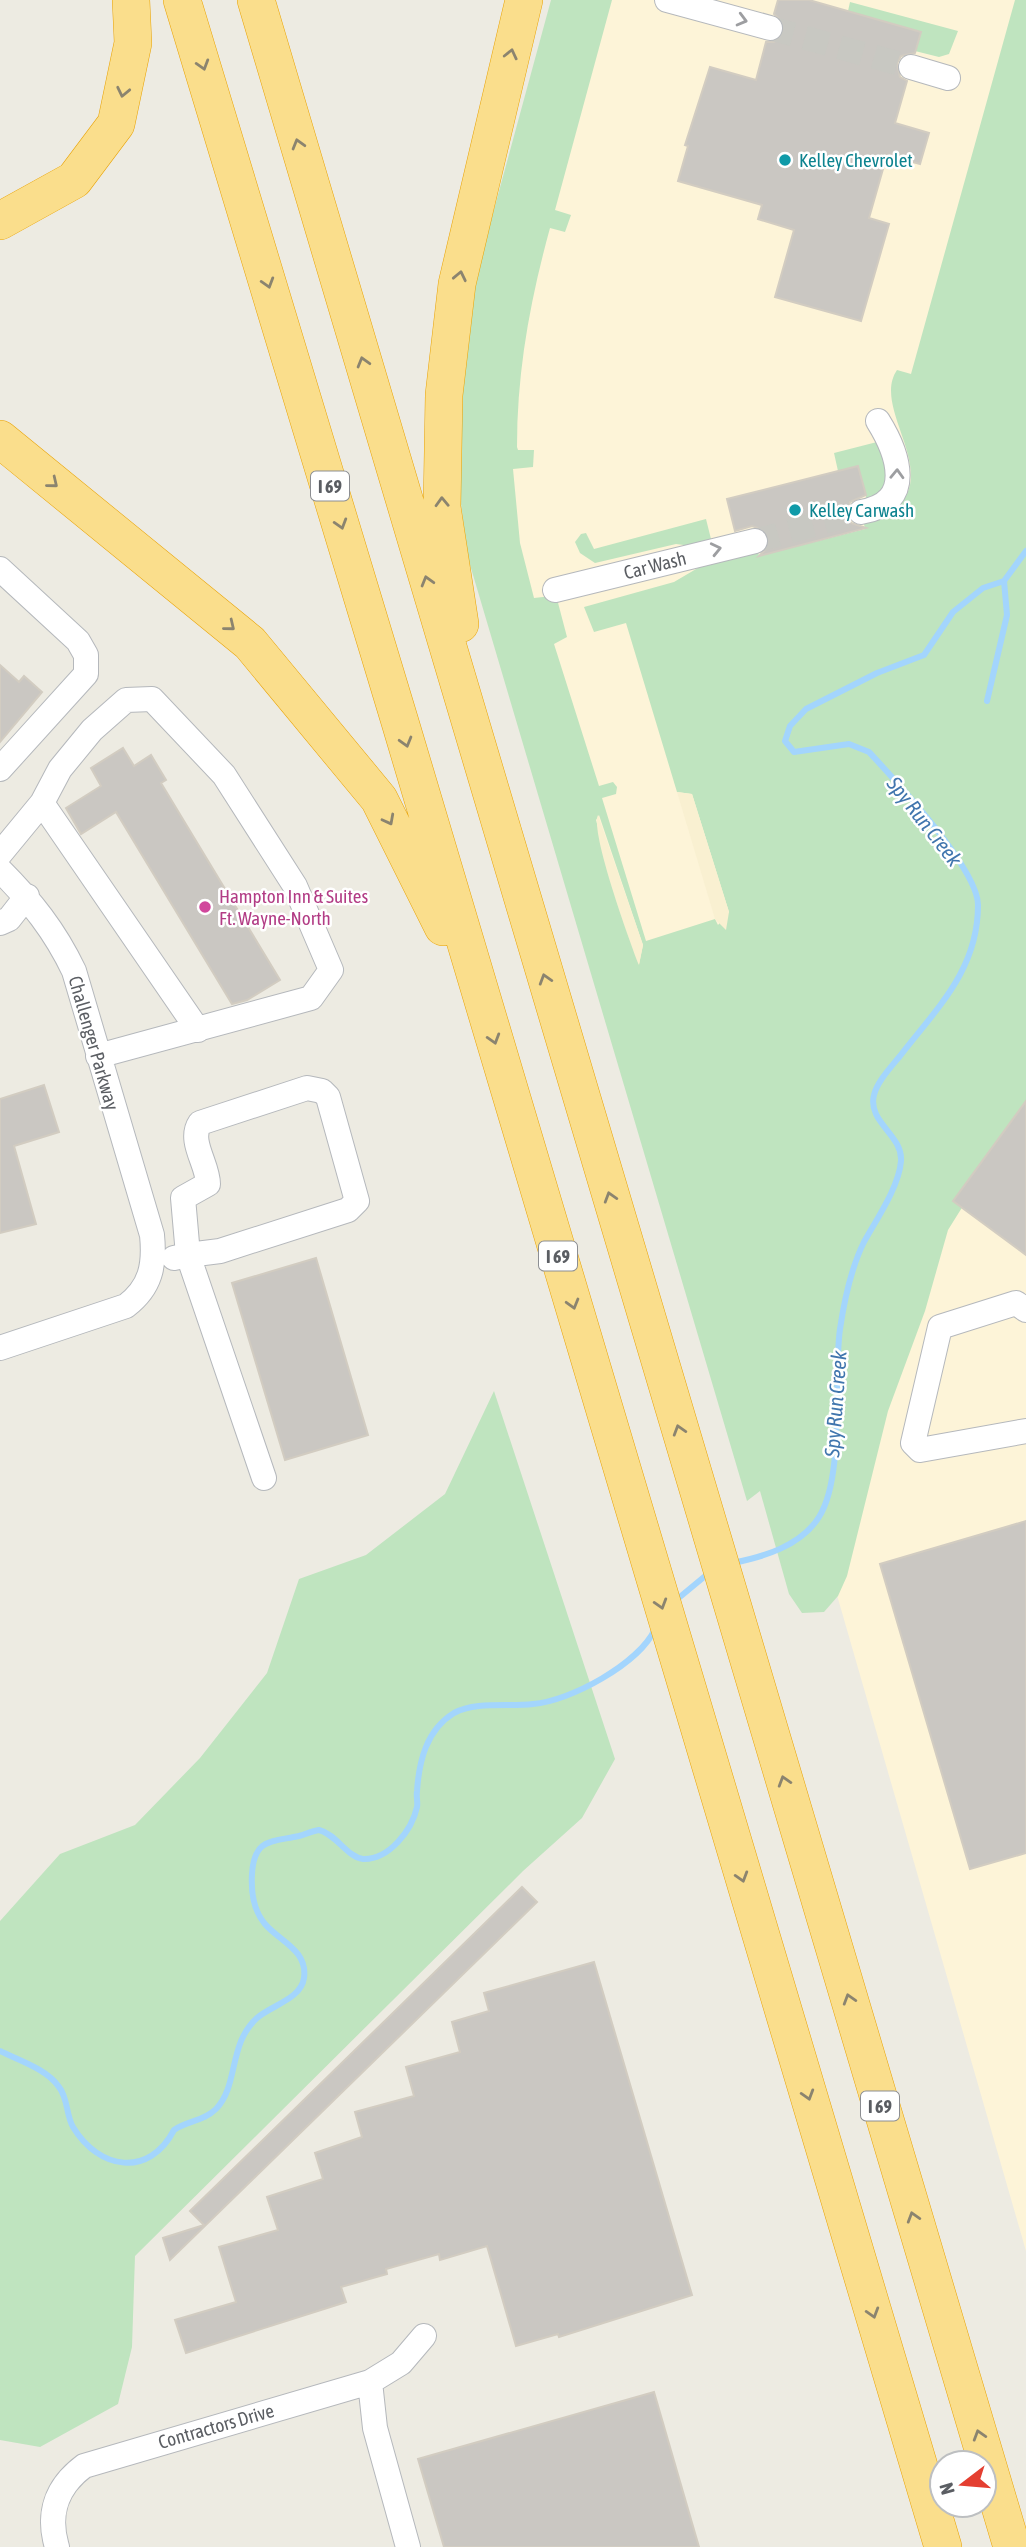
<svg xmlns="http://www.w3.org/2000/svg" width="1026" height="2547" viewBox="0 0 1026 2547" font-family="'Asap Condensed',sans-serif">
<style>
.commercial{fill:#fdf4d8}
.green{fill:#bfe4bf;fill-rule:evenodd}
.sand{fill:#f9f0d1}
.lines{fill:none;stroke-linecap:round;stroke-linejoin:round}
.stream{stroke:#a3d5fd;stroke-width:6}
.building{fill:#cac7c2;stroke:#d2ccc1;stroke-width:2}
.minor-tunnel{stroke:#c8c8c2;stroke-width:24;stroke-dasharray:24 12;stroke-linecap:butt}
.minor-casing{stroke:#b5b8bc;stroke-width:26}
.highway-casing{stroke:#e9a306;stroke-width:38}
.minor{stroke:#fff;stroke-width:24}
.highway{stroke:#fade8c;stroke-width:37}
.oneway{stroke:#9d9ea1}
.oneway2{stroke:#8b846f}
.culture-dot{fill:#0f9aa8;stroke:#fff;stroke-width:2.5}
.hotel-dot{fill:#d1479c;stroke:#fff;stroke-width:2.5}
.labels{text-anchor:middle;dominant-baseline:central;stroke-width:5;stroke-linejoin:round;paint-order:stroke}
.shield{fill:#fff;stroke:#8c8e92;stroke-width:2}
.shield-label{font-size:18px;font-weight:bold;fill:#5b5e63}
.culture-label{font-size:19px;fill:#0d838f;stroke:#fff;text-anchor:start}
.street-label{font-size:19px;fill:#5b5e63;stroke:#fff}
.hotel-label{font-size:19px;fill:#b23c85;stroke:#fff;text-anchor:start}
.water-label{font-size:21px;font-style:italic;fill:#4176ae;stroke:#fff}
</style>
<rect width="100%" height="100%" fill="#edebe2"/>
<path class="commercial" d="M574,0H1026L788,1437L485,529Z
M1026,1098V2251L824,1550L926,1250Z"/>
<path class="green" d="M551,0H612L555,210L571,215L565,232L550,228C530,301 517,371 517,447L518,450H534L533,467L513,469L520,543L534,598L552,596L557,599L567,637L554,644L599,786L613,782L617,787L616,794L602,798L646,941L715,919L718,925L729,912L692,794L677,792L626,623L594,632L584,607L674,582L708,562L757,548L759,556L865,529L864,524C965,492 867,414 897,370L911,374L1015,0H1026V1105L948,1230L925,1311L888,1411L847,1576L838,1596L824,1612L802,1613L789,1594L760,1491L747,1501L468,558L458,481L456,430L471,294ZM599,815L643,945L639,964L621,913L596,820Z
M850,2L958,31L949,54L939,57L915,51L920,32L848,11Z
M877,442L883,445L887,488L867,501L858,466L838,471L834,453Z
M706,519L711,539L706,548L676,544L595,563L580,553L575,542L581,534L586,533L594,549Z
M494,1391L615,1759L582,1818L523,1871L135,2256L132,2347L118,2404L40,2447L0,2440V1921L60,1854L135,1825L200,1758L267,1673L299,1579L366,1555L445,1494Z"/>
<path class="sand" d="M677,792L692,794L729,912L726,930L715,919Z
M598,815L643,945L639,965C630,942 590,832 598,815Z"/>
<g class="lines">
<path class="stream" d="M987,701L1007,615L1004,581L1026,551
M733,1563C763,1557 801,1546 819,1517C845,1476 833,1378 840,1329C844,1302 852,1266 864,1242C876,1220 899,1187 901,1161C903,1135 867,1122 874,1095C877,1082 891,1067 900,1056C937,1008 978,970 978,905C978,869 895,780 869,752L849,744L794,752L785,741L790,726L806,709L877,673L924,655L953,612L983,588L1004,581
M675,1601L710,1572
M0,2051C18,2060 47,2069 59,2087C68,2098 66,2115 73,2127C99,2170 149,2178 174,2130C187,2121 204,2121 216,2109C239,2085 228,2044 257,2018C272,2005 301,1999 304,1978C308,1950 279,1941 265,1924C253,1910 251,1891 252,1874C254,1838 272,1842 299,1836C306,1834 312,1831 319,1830C336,1834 347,1857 363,1859C389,1860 412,1830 417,1807C418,1802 416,1797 417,1791C419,1762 426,1730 454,1713C476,1701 509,1707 533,1704C570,1701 639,1664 655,1629"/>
</g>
<path class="building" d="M778,0H809L921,32L915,53L901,56L897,63L900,77L907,81L895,123L929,133L920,164L887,155L869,218L889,224L861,321L775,297L794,230L758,219L762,205L678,181L688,146L685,145L710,67L756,80L766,42H774L784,33V24L774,14Z
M858,466L866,495L850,502L847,516L851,523L866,528L759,556L769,546L766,531L752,526L735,531L727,499Z
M0,665L19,682L24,676L42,692L0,742Z
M123,748L134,766L151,755L166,780L161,783L280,980L247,1000L232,1004L116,812L81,834L66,808L101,786L91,768Z
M44,1085L59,1132L14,1146L36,1224L0,1233V1099Z
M1026,1101V1255L953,1201Z
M316,1258L368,1435L285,1460L232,1283Z
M1026,1521V1853L970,1869L880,1564Z
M522,1887L537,1902L170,2260L163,2238L204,2225L190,2211Z
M594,1962L692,2295L559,2337L558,2334L516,2346L487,2246L440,2260L439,2254L386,2269L387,2274L341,2287L346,2302L186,2353L175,2320L236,2302L219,2247L278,2230L267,2197L323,2179L315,2153L362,2137L355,2112L414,2096L406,2067L460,2052L452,2022L489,2011L484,1993Z
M654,2392L699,2547H444L418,2459Z"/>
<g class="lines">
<path class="minor-tunnel" d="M770,28L911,67
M755,541L861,512"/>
<g class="minor-casing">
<path id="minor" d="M667,0L770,28
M911,67L948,78
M861,512C916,503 898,453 878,421
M0,569L78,641L86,655V674L0,769
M555,590L755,541
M42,803L198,1030
M0,854L42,803L60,769L92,730L126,700L152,699L224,775L295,886L331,970L311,998L98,1056
M0,870C31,901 55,931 74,971L152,1235C155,1265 151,1287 126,1306L0,1348
M0,923L9,919L27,896
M307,1088L322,1091L328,1097L357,1201L348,1210L220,1251L188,1255L183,1198L208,1184C208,1164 188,1141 200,1123Z
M174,1258L188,1255L264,1478
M1026,1310L1016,1303L940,1327L913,1443L920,1450L1026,1431
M370,2382L375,2428L408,2547
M57,2547C47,2514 56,2487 84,2466L370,2382L401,2363L424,2336"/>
</g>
<g class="highway-casing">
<path id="highway" d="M182,0L400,722L943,2547
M256,0L1012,2547
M0,221L74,180L116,124L133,43L131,0
M0,439L250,643L379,799L443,927
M460,624L442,507L444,395L457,284L524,0"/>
</g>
<use href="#minor" class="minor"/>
<use href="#highway" class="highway"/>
</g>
<defs><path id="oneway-chevron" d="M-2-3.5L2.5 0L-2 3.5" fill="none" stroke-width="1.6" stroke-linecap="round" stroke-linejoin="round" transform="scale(1.75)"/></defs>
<g class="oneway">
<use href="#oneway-chevron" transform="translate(742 20) rotate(15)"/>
<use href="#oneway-chevron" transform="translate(897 474) rotate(-88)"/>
<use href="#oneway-chevron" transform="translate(716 549) rotate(-13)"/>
</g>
<g class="oneway2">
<use href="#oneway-chevron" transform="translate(511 54) rotate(-77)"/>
<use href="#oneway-chevron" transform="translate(203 65) rotate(73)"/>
<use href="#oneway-chevron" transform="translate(123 92) rotate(102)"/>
<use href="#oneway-chevron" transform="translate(298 144) rotate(-106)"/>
<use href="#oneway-chevron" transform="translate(460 276) rotate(-78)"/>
<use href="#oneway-chevron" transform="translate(268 283) rotate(73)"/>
<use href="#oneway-chevron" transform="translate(363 362) rotate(-106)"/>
<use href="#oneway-chevron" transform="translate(53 483) rotate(39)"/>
<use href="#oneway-chevron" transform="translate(442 502) rotate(-92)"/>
<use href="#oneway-chevron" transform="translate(341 524) rotate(73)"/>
<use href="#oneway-chevron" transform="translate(427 581) rotate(-106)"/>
<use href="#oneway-chevron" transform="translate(230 626) rotate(39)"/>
<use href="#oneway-chevron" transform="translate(406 742) rotate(74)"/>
<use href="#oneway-chevron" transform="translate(389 820) rotate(62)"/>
<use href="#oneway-chevron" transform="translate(545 979) rotate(-107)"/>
<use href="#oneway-chevron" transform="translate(494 1039) rotate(73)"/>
<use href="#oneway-chevron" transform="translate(610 1197) rotate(-107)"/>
<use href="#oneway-chevron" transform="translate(573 1304) rotate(74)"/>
<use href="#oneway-chevron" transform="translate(679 1430) rotate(-107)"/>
<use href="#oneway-chevron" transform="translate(661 1604) rotate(73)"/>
<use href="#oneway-chevron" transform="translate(784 1781) rotate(-107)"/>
<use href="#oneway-chevron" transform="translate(742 1877) rotate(73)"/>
<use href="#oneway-chevron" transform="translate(849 1999) rotate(-107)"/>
<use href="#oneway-chevron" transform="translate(808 2095) rotate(73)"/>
<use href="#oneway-chevron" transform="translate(913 2217) rotate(-107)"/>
<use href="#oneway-chevron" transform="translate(873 2313) rotate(73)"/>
<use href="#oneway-chevron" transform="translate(979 2435) rotate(-107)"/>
</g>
<g class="culture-dot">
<circle cx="785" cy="160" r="7"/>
<circle cx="795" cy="510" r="7"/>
</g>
<circle class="hotel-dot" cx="205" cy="907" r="7"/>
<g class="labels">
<g class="shield">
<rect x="311" y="471.5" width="38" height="29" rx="5"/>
<rect x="539" y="1241.5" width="38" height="29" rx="5"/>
<rect x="861" y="2091.5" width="38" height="29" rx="5"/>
</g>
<g class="shield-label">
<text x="330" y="486">I 69</text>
<text x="558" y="1256">I 69</text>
<text x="880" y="2106">I 69</text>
</g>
<g class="culture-label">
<text x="799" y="160">Kelley Chevrolet</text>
<text x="809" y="510">Kelley Carwash</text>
</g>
<g class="street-label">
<text transform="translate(655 565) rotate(-14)">Car Wash</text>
<text transform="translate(94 1043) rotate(74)">Challenger Parkway</text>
<text transform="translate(216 2426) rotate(-16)">Contractors Drive</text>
</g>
<g class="hotel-label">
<text x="219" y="896">Hampton Inn &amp; Suites<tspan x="219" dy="22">Ft. Wayne-North</tspan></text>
</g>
<g class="water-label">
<text transform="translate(925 821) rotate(52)">Spy Run Creek</text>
<text transform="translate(835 1404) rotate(-86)">Spy Run Creek</text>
</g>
</g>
<g transform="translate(963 2484) rotate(254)"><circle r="33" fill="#ffffff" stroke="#bdbfc1" stroke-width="2"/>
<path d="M0-5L12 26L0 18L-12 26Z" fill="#e43f31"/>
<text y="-10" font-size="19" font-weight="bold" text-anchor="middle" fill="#5b5e63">N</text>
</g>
</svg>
